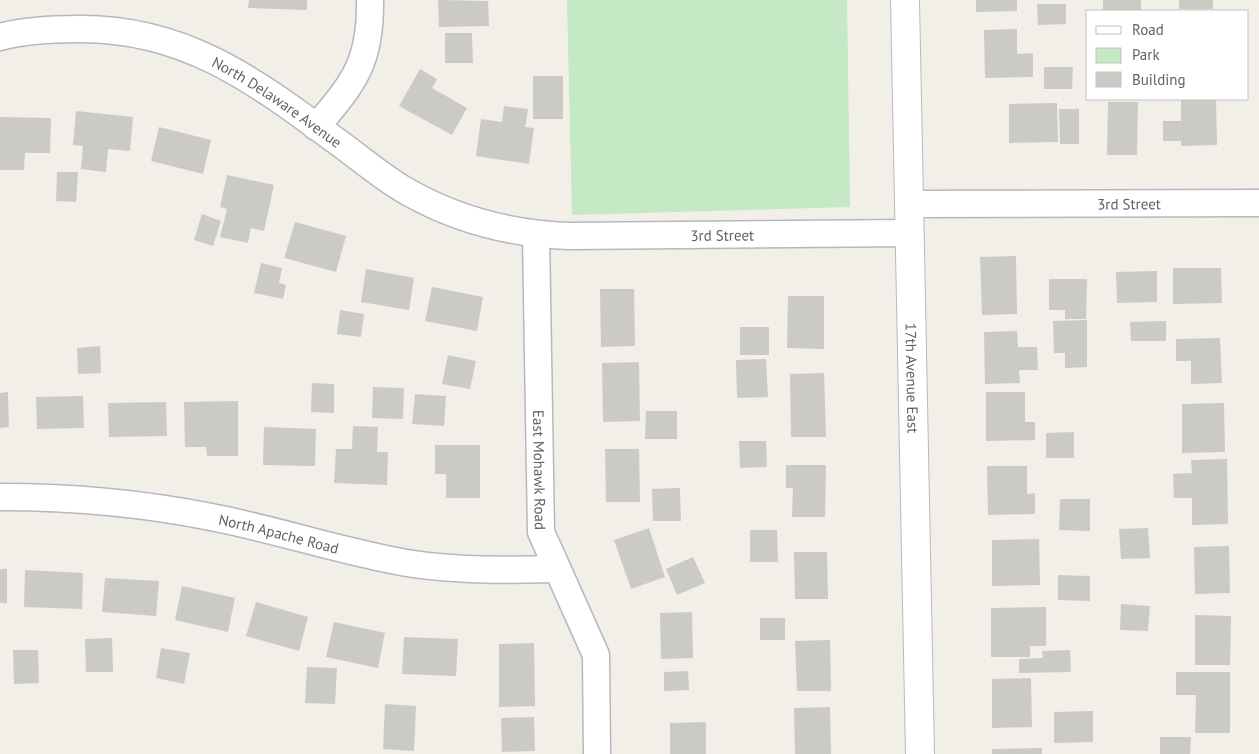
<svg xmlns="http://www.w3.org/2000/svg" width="1259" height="754" viewBox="0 0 1259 754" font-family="'PT Sans',sans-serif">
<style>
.green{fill:#c5e8c5}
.building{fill:#cccac5}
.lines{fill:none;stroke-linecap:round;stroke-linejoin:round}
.street-casing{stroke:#b5b8bc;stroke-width:29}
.secondary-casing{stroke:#b6babf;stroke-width:30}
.street{stroke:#fff;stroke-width:26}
.secondary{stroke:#fff;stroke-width:28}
.labels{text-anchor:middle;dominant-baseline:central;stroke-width:4;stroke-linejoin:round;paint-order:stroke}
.street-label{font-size:15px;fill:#5f6368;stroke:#fff}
</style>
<rect width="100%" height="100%" fill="#f1efe8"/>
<path class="green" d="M567,0H847L850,207L572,215Z"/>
<path class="building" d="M249,0H307V10L248,8Z
M438,0L488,1L489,26L439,27Z
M976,0H1017V11L976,12Z
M1103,0H1141V11H1103Z
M1179,0H1213V9H1179Z
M1037,4H1066V24L1038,25Z
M1017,29V54L1033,53V77L985,78L984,30Z
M445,33H472L473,63H445Z
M1044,67H1073L1072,89H1044Z
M420,69L437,79L432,88L467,108L452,135L399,106Z
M533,76H563V119H533Z
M1216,99L1217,145L1181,146V141H1163V121H1181V100Z
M1108,102H1138L1137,155H1107Z
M1057,103L1058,142L1009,143V104Z
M504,106L528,109L525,127L534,128L529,164L476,156L481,119L502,122Z
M1059,109H1079V144H1060Z
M76,111L133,117L130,151L108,149L106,172L81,169L83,146L73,145Z
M0,117L51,118L50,153H25L24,170H0Z
M159,127L211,140L203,174L151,161Z
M57,172H78L76,202L56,201Z
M227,175L274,185L264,231L251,228L248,243L220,237L227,209L220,207Z
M202,214L221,221L213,246L194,240Z
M295,222L346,236L336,272L284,258Z
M1016,256L1017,314L982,315L980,257Z
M261,263L282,268L279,283L286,285L283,299L254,293Z
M1173,268H1221L1222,303L1173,304Z
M366,269L414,278L409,310L361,302Z
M1157,271V302L1117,303L1116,272Z
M1049,279H1087L1086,319H1065V310H1049Z
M432,287L483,297L477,331L425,321Z
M600,289H634L635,346L601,347Z
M788,296H824V349L787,348Z
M340,310L364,314L361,337L337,334Z
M1087,320V367L1065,368V353H1054L1053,321Z
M1166,321V341H1131L1130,322Z
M740,327H769V355H740Z
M1017,331L1018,347H1037L1038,370H1019L1020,383L985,384L984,332Z
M1220,338L1222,383L1191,384V361H1176V339Z
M100,346L101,373L78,374L77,348Z
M448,355L476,361L470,389L442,384Z
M766,359L768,397L737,398L736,360Z
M639,362L640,421L603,422L602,363Z
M824,373L826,437H791L790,374Z
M312,383L334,384V413L311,412Z
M373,387L404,388L403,419L372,418Z
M8,392L9,427L0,428V393Z
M986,392H1025V422H1035V440L986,441Z
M415,394L446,396L444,426L412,424Z
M83,396L84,428L37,429L36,397Z
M238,401V456H207L206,447H185L184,402Z
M166,402L167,436L109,437L108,403Z
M1224,403L1225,452L1182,453V404Z
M646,411H677V439H645Z
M353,426L378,427L377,452H388L387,485L334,483L336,449H352Z
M264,427L316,429L315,466L263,465Z
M1074,432V458H1046V433Z
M739,441H766L767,467L740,468Z
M435,445H480V498H446V474H435Z
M605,449H639L640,502H606Z
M1227,459L1228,524L1192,525V498H1174L1173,474L1192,473L1191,460Z
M786,465H826L825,517H792L793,488H786Z
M987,466H1027V494L1035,493V514L988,515Z
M680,488L681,521H653L652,489Z
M1060,499H1090V531L1059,530Z
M649,528L665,577L631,589L614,540Z
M1148,528L1150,558L1121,559L1119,529Z
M750,530H777L778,562H750Z
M1039,539L1040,585L992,586V540Z
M1229,546L1230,593L1195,594L1194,547Z
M794,552H827L828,599H795Z
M693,557L705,583L677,595L666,569Z
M0,569H7V603H0Z
M25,570L83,573L82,609L24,607Z
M1058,575L1090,576V601L1058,600Z
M105,578L159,581L156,616L102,612Z
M182,586L235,598L228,632L175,620Z
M256,602L308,617L299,651L246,636Z
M1121,604L1150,606L1148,631L1120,630Z
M1046,607V646H1030V657H991V608Z
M692,612L693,658L661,659L660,613Z
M1195,615L1231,616L1230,665H1195Z
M760,618H785V640H760Z
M334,622L385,633L378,668L326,657Z
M404,637L458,639L456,676L402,674Z
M112,638L113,672H86L85,639Z
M830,640L831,691H797L795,641Z
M534,643L535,706L499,707V644Z
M161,648L190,653L184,684L156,678Z
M13,650H38L39,683L14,684Z
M1070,650L1071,672L1019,673V659L1043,658L1042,651Z
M307,667L337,668L335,704L305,703Z
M688,671L689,690L664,691V672Z
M1176,672H1230V733H1195L1196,695H1176Z
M1031,678L1032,727L992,728V679Z
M385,704L416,706L414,751L383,749Z
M830,707L831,754H795L794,708Z
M1093,711V742L1054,743V712Z
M534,717L535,751L502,752L501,718Z
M706,722V754H670V723Z
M1160,737H1191L1190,754H1160Z
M1042,748V754H992V749Z"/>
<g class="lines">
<g class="street-casing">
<g id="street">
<path id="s1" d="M0,37C25,30 53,29 79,29C190,28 261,86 346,148C366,163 386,180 408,192C459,221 512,234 570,236L910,233"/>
<path d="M316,127C355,82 371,61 370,0"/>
<path id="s2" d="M909,204L1259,203"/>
<path id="s3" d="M536,235L541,532L596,655L597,754"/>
<path id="s4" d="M0,497C70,497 141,503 211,517C279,530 345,553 413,564C461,571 509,570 557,569"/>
</g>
</g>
<g class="secondary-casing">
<g id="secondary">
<path id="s5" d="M905,0L920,754"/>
</g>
</g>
<use href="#street" class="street"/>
<use href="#secondary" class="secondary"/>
</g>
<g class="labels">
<g class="street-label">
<text stroke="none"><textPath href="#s1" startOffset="295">North Delaware Avenue</textPath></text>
<text stroke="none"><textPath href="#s2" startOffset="220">3rd Street</textPath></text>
<text stroke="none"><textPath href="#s1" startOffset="776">3rd Street</textPath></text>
<text stroke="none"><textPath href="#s5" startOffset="378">17th Avenue East</textPath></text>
<text stroke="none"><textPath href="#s3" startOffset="235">East Mohawk Road</textPath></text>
<text stroke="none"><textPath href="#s4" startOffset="282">North Apache Road</textPath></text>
</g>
</g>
<rect x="1086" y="10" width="162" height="90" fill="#ffffff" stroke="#bfc1c3"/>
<rect x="1096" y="26" width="25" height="8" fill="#ffffff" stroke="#bfc1c3"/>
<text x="1132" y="35" font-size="15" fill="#5f6368">Road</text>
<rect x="1096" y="48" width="25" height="15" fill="#c5e8c5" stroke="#bfc1c3"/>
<text x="1132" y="60" font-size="15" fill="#5f6368">Park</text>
<rect x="1096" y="72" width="25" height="15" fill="#cccac5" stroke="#bfc1c3"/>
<text x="1132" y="85" font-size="15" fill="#5f6368">Building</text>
</svg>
